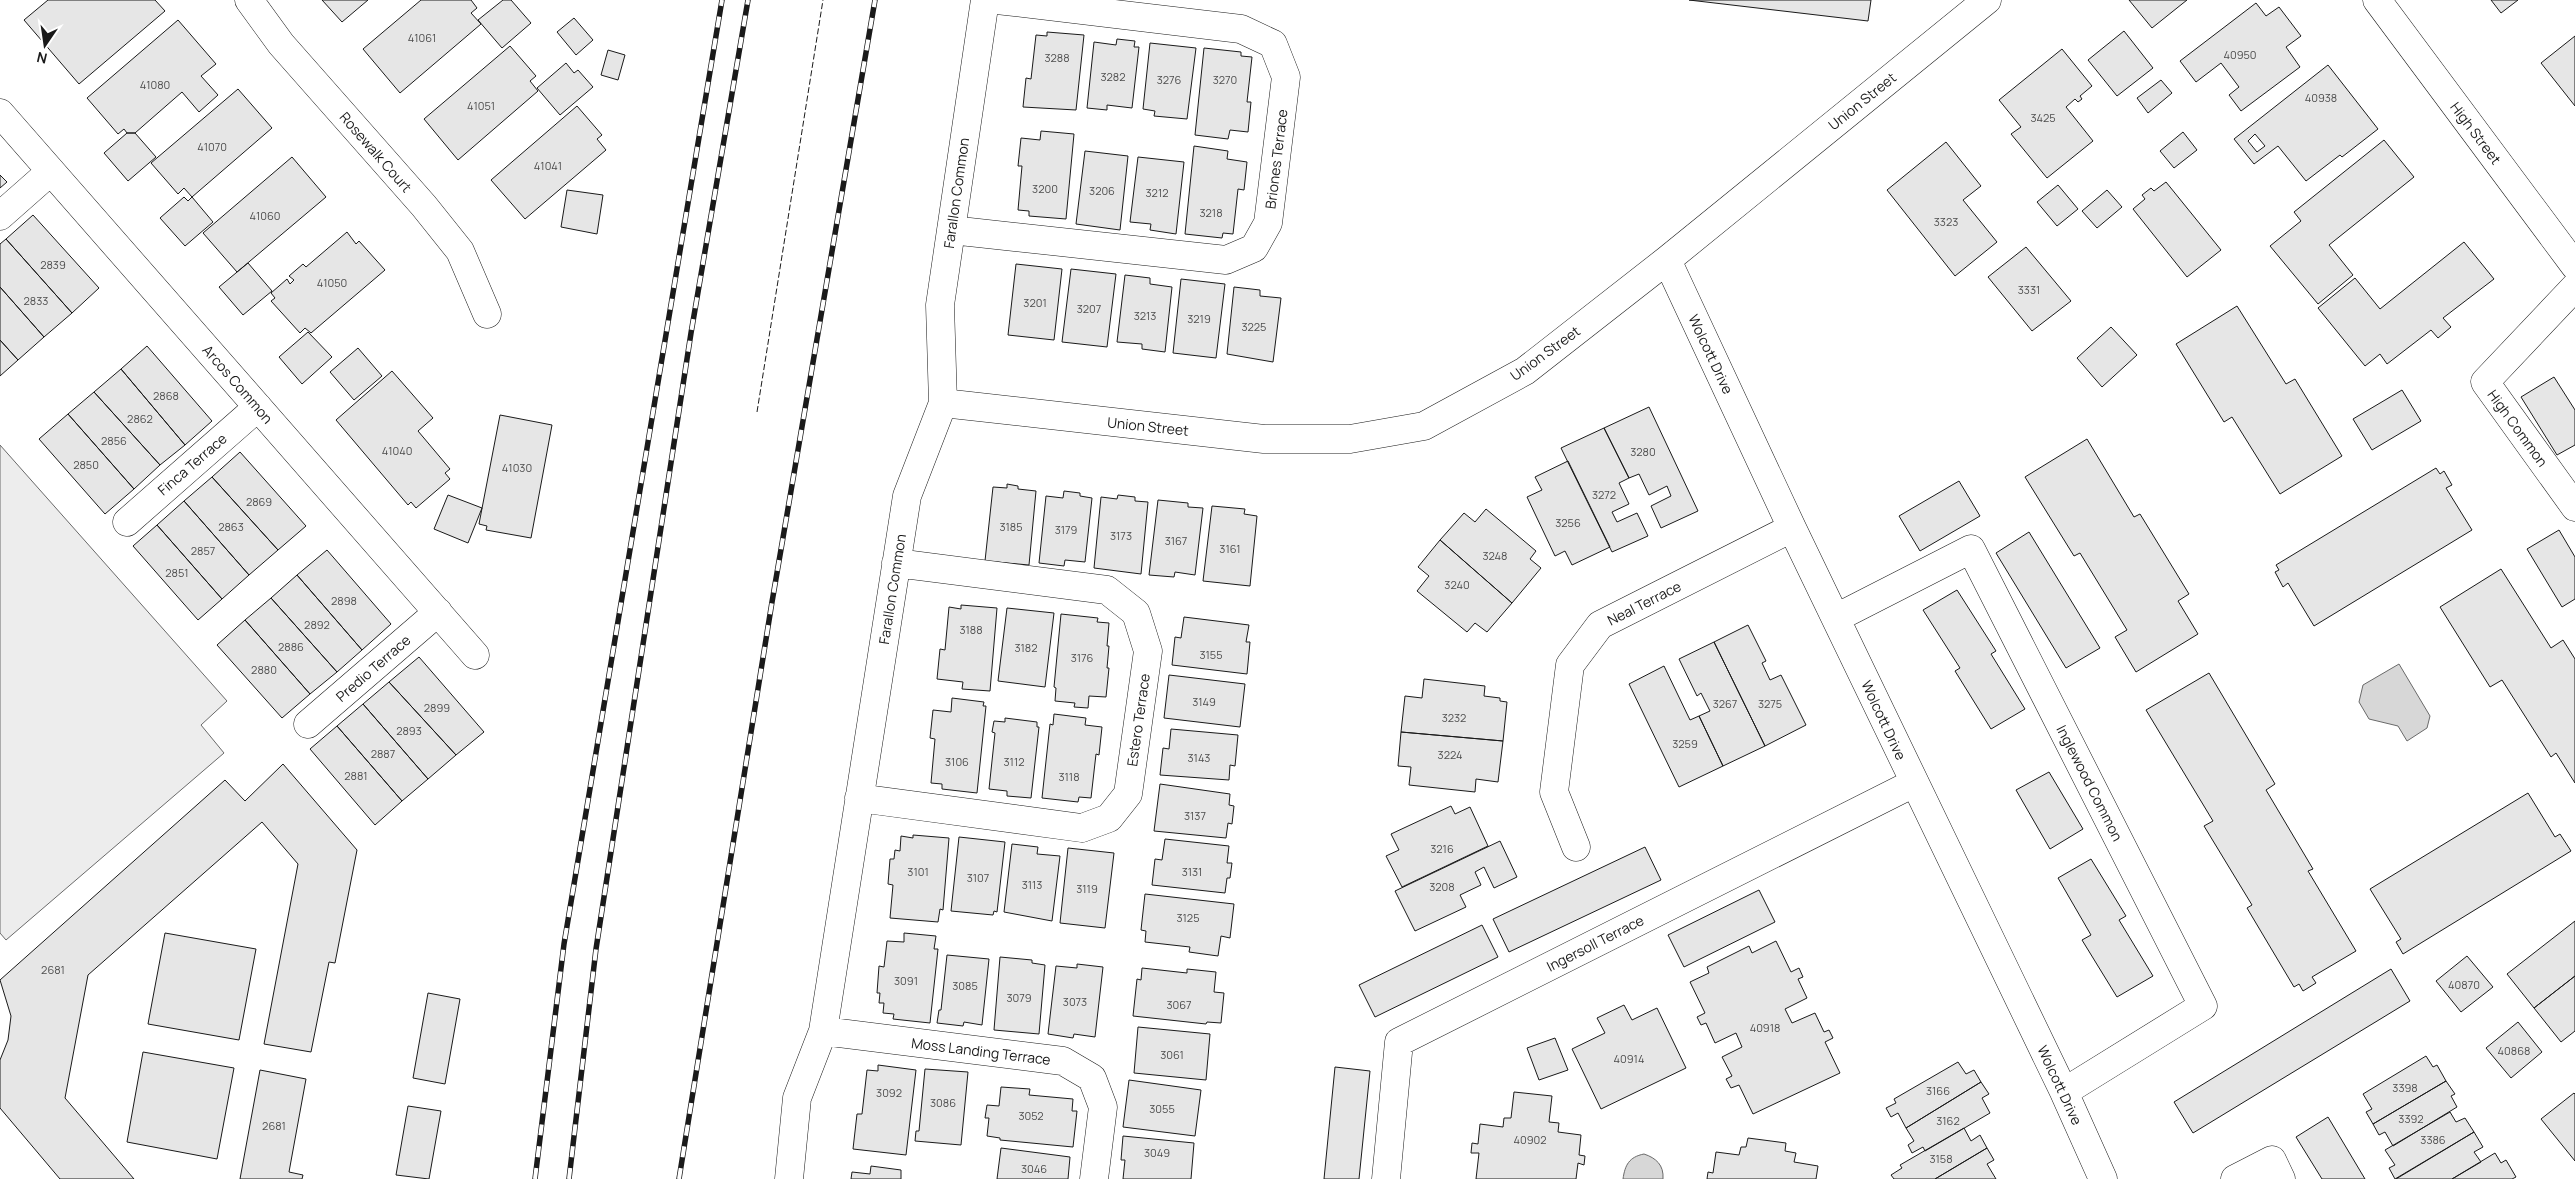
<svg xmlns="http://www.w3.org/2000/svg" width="2575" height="1179" viewBox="0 0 2575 1179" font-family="Manrope,sans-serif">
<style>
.built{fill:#ededed;stroke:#6a6a6a}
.water{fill:#d7d7d7;stroke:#6a6a6a}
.building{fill:#e6e6e6;stroke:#1a1a1a;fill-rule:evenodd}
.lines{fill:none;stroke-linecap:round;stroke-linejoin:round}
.minor-casing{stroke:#1a1a1a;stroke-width:29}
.minor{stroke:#fff;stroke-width:28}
.rail-casing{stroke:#1a1a1a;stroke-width:5.5}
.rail{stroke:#fff;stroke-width:4;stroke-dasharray:11;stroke-linecap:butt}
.fence{stroke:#1a1a1a;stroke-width:1;stroke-dasharray:6 2.5;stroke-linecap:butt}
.labels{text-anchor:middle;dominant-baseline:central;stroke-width:4;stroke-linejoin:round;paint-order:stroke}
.number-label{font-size:11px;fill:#4d4d4d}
.street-label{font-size:14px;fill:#1a1a1a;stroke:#fff}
</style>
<rect width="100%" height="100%" fill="#fff"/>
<path class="built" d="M0,445L227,701L201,725L224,753L6,940L0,933Z"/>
<path class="water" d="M2399,664L2430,716L2427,728L2407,741L2398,726L2369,719L2359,702L2363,685Z
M1644,1154C1656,1158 1664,1165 1663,1179H1623C1625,1165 1629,1157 1644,1154Z"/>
<path class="building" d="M48,0H155L165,11L79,84L24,20Z
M322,0H368L342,22Z
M421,0H471L477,8L471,13L481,24L400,93L363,49Z
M503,0H511L531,23L502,48L478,20Z
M1689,0H1871L1868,21Z
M2129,0H2187L2152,28Z
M2491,0H2518L2501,13Z
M2256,3L2266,16L2279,7L2301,36L2286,47L2300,67L2241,111L2229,95L2239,87L2221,63L2196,82L2180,61Z
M574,18L593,40L576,55L557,32Z
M178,20L216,64L201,76L218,95L199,112L182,92L135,133H127L124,129L118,134L87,98Z
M2124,31L2153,68L2117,96L2088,60Z
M1047,32L1084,35L1076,110L1023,107L1026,78L1031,79L1036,35L1047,36Z
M2575,36V106L2541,63Z
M1117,39L1135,41L1134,47H1139L1132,108L1107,105V110L1087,108L1094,42L1116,45Z
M1150,43L1196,48L1187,119L1154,116L1155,111L1143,109Z
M510,46L536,76L530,81L538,91L458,160L424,119Z
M1204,48L1241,52V56L1252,57L1247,102H1251L1248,132L1230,130L1228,139L1195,135Z
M2062,49L2092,86L2080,96L2082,99L2078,102L2075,99L2066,107L2093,141L2047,178L2011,134L2021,127L1999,100Z
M608,50L625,55L618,80L601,75Z
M566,63L574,73L578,70L593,87L560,115L537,88Z
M2328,65L2378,129L2342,157L2340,155L2306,181L2278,146L2254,164L2234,139ZM2255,134L2265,146L2257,152L2248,141Z
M2161,80L2172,93L2148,113L2137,98Z
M238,89L272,128L192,197L184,188L178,194L151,163Z
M577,106L602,135L597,139L606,150L525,219L491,180Z
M1041,131L1074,134L1066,219L1029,216V211L1018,210L1022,166H1018L1021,138L1040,140Z
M2183,132L2197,150L2174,168L2160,151Z
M127,133H135L156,157L128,181L104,153Z
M2384,140L2414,177L2329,245L2353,275L2318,304L2270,246L2301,221L2294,212Z
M1946,142L1981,186L1963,200L1997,242L1955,276L1887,190Z
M1194,146L1228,151L1227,159L1247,162L1244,190L1238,189L1233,234L1223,233L1222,238L1185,234Z
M1085,151L1128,156L1120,230L1076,224Z
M292,157L326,197L237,272L203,233Z
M1138,157L1184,162L1176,234L1150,230L1151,224L1130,222Z
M0,175L7,182L0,188Z
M2166,182L2221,250L2187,277L2133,209L2145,199L2142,195L2151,188L2154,191Z
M2058,185L2078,209L2057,226L2037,202Z
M567,190L603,195L597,234L561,227Z
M2107,190L2122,207L2097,228L2082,211Z
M184,197L188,201L192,197L213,222L185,246L160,218Z
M33,215L99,288L72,313L6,239Z
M347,232L356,244L359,241L385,270L311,333L305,328L300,333L271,301L275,298L271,293L287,279L290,284L294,280L289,276L303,264L306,267Z
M6,239L72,313L44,337L0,287V244Z
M2464,242L2494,279L2443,318L2451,327L2438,338L2431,330L2387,364L2380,354L2365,366L2318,308L2355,278L2380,309Z
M2026,247L2071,301L2032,331L1988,277Z
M248,263L272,291L243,315L219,287Z
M1016,264L1062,269L1054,340L1008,335Z
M1071,269L1116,274L1107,347L1062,342Z
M1125,275L1150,278V284L1172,287L1165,352L1142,349V344L1117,342Z
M1181,279L1225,284L1216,358L1173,353Z
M0,287L44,337L18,360L0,340Z
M1234,287L1260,290V296L1281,298L1273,362L1227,354Z
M2237,306L2286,384L2295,379L2342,456L2280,494L2232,417L2224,422L2176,344Z
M2111,327L2137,355L2102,387L2077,358Z
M308,332L332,357L302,384L279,357Z
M0,340L18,360L0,376Z
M147,346L212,421L185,445L121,369Z
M358,348L382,376L354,400L330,372Z
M121,369L185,445L160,465L94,392Z
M392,371L433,418L418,431L450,469L445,473L450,479L416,508L411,502L408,505L336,420Z
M2554,377L2575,410V445L2557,455L2521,397Z
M2402,390L2421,421L2372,450L2353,419Z
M94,392L160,465L134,489L68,414Z
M1649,407L1698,511L1661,528L1651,506L1671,496L1667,486L1649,495L1639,474L1629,478L1604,428Z
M68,414L134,489L105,514L39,439Z
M500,415L552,425L531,538L486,530L487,526L479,524Z
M1604,428L1629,478L1619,483L1629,504L1612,512L1617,522L1637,513L1648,536L1612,552L1561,448Z
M2087,439L2134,517L2140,514L2189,594L2178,601L2198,634L2136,672L2115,637L2127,630L2080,553L2074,556L2025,477Z
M240,452L306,526L278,550L212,477Z
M1568,461L1610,547L1572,565L1565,551L1555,556L1527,497L1542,490L1535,477Z
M2436,468L2440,474L2444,471L2452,485L2446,488L2472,530L2314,626L2288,583L2283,587L2275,572L2279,570L2276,565Z
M212,477L278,550L249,575L184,501Z
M1959,481L1980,516L1920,551L1899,516Z
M1007,484L1018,486V489L1036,491L1029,565L985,561L993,487L1007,488Z
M1064,491L1080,493V496L1092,498L1085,562L1065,560L1064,566L1039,563L1046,496L1063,498Z
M448,495L482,508L468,543L434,529Z
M1118,495L1135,497V501L1148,502L1141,574L1094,568L1101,497L1117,499Z
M1158,500L1188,503V507L1203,508L1195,575L1175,572L1174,577L1149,575Z
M184,501L249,575L222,599L157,525Z
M1212,506L1245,509L1244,514L1257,516L1250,586L1203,581Z
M1486,509L1536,551L1530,559L1541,568L1512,603L1440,540L1464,513L1475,522Z
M157,525L222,599L198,620L133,546Z
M2559,530L2575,557V599L2562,607L2527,549Z
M2029,532L2100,648L2066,668L1996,553Z
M1440,540L1512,603L1487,632L1475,623L1467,632L1417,591L1429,576L1418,567Z
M327,550L391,624L362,650L297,575Z
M2501,569L2551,648L2563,640L2575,659V783L2556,753L2551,757L2502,680L2490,687L2440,607Z
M297,575L362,650L337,672L271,598Z
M1957,590L1996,651L1991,654L2025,709L1991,729L1955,671L1960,668L1923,610Z
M271,598L337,672L310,694L245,620Z
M961,605L997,608L990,691L962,689L963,682L937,679L940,649L945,650L949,607L961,609Z
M1007,608L1054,613L1045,687L998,681Z
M1061,614L1098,618L1097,622L1109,623L1107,646H1109L1107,668H1109L1106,697L1089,696L1088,708L1074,707L1075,703L1055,701L1056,688L1054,687Z
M1184,617L1249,625L1246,642H1250L1247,674L1172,665L1175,637L1181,638Z
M245,620L310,694L282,718L217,645Z
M1748,625L1766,661L1762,663L1770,680L1781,675L1806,725L1765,746L1714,642Z
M1714,642L1765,746L1723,766L1699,716L1710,711L1701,693L1697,696L1679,659Z
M419,657L484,732L456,755L389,682Z
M1664,666L1690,720L1699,716L1723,766L1679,787L1629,684Z
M2209,673L2275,784L2266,790L2313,869L2308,871L2356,951L2312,977L2316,983L2303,991L2299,984L2294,987L2247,908L2252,905L2204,826L2213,821L2146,710Z
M1169,675L1245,684L1240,727L1164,718Z
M1424,679L1485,686L1484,696L1500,698V701L1507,702L1503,741L1401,732L1405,696L1422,698Z
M389,682L456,755L428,779L363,704Z
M952,698L984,702L983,706H986L977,793L942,789V784L931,783L935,739L930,738L933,710L951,712Z
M363,704L428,779L402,801L337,726Z
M1054,714L1086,718L1085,725L1102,727L1099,755L1096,754L1091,798L1079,797L1078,802L1042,798L1050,724L1053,725Z
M1005,718L1037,722V727H1039L1031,798L1007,796V791L989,789L995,733L992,732L994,721L1005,722Z
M337,726L402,801L375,825L310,749Z
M1171,729L1238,735L1235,766L1230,765L1229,780L1160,775L1163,748L1169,749Z
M1401,732L1503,741L1498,782L1476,779L1475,792L1409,785L1411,767L1398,766Z
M283,764L357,850L335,963L329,962L311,1052L264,1044L298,864L262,822L88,975L65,1098L134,1179H60L0,1108V1060L8,1040L11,1016L0,980L225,780L245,801Z
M2049,772L2083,829L2050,849L2016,790Z
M1160,784L1230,794L1229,805L1234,806L1232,824L1228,823L1226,838L1154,831Z
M2528,793L2555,837L2560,834L2571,851L2403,954L2396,942L2401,939L2370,889Z
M1451,806L1455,814L1470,807L1488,846L1402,887L1386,856L1399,850L1391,834Z
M913,835L949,838L943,910L940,909L938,922L890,918L893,885L888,884L890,859H894L895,850L900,851L901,836L913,838Z
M959,837L1005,842L997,912L994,911L993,915L951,911Z
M1165,839L1229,846L1227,863H1232L1230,878H1227L1225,893L1152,885L1155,859L1162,860Z
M1500,841L1517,877L1494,888L1484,867L1475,872L1481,885L1460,895L1466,907L1415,931L1395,891Z
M1012,844L1038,847L1037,854L1060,856L1052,921L1004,912Z
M1645,847L1661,880L1509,952L1493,919Z
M1068,848L1114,853L1105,928L1060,923Z
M2091,859L2126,916L2119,920L2153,976L2117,997L2082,940L2091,935L2058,878Z
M1759,890L1775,922L1684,967L1668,935Z
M1145,894L1234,904L1230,938L1221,936L1218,956L1189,952L1190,947L1145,942L1146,931L1141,930Z
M2575,921V976L2534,1008L2507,974Z
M1482,925L1498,957L1375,1017L1359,985Z
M165,933L256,949L239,1040L148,1024Z
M904,933L936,936L934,949H938L930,1023L893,1019L894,1014L883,1013L884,1003H879L880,993H877L879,966L884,967L887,941L904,942Z
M1776,941L1791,972L1799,968L1803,977L1798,979L1807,998L1785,1009L1792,1023L1815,1013L1824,1032L1829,1030L1833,1038L1825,1042L1840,1073L1753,1114L1739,1085L1731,1088L1726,1079L1732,1076L1722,1057L1742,1047L1736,1033L1715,1043L1706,1023L1701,1025L1697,1017L1705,1013L1690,982L1709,973L1707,967L1749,946L1752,953Z
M947,955L989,959L982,1025L964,1022L963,1026L937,1023L939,1010H941Z
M2467,956L2493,987L2461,1012L2436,981Z
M1000,957L1032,960V963L1045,965L1039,1034L994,1030Z
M1077,964L1103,967L1095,1037L1074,1034L1073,1038L1048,1034L1056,966L1077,968Z
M1142,968L1187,973V969L1216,972L1214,992L1224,993L1221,1023L1207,1022L1206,1024L1133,1016L1137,979L1141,980Z
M2391,969L2410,1001L2193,1133L2174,1102Z
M2575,976V1031L2561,1042L2534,1008Z
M428,993L460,999L445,1084L413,1078Z
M1624,1005L1632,1020L1657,1008L1686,1068L1601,1109L1572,1049L1605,1033L1597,1018Z
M2518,1022L2542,1052L2511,1078L2486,1048Z
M1138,1027L1210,1034L1206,1080L1134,1073Z
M1555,1038L1568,1070L1539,1080L1527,1048Z
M143,1052L234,1068L217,1159L127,1142Z
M2426,1056L2433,1067L2437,1065L2446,1081L2373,1124L2366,1112L2372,1109L2363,1094Z
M1958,1062L1966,1074L1974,1070L1981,1082L1906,1128L1898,1113L1891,1117L1886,1108L1896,1103L1894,1099Z
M878,1065L916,1070L906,1155L853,1149L857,1114H862L867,1070L878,1071Z
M1335,1067L1370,1071L1359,1179H1324Z
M925,1069L968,1072L961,1145L915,1141L916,1131H919Z
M260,1070L306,1079L289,1172L303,1175L302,1179H240Z
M1129,1080L1201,1090L1195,1136L1123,1127Z
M2446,1081L2455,1094L2451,1096L2457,1107L2393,1146L2385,1132L2379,1135L2373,1124Z
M1981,1082L1989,1094L1982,1098L1990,1113L1925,1151L1923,1147L1912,1153L1908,1145L1914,1141L1906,1128Z
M1001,1087L1030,1089L1029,1095L1073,1099L1072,1111H1077L1073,1147L1000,1140V1138L987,1136L989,1118H985L987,1105L999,1106Z
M1514,1092L1552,1096L1549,1122L1559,1123L1558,1132L1581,1135L1579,1155L1585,1156L1584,1165L1578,1163L1576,1179H1476L1479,1153H1471L1472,1143L1478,1144L1480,1124L1503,1127L1504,1118H1511Z
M2574,1093L2575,1094V1161L2541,1119Z
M408,1106L441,1111L429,1179L396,1175Z
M2450,1112L2456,1122L2465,1118L2474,1132L2395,1179L2389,1168L2395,1165L2385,1150Z
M2328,1117L2365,1179H2322L2296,1137Z
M1964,1128L1971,1141L1980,1135L1987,1148L1935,1179H1894L1891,1175L1902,1168L1900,1165Z
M2474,1132L2483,1147L2474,1152L2481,1162L2452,1179H2396Z
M1123,1136L1194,1143L1191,1179H1123L1125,1160H1121Z
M1748,1138L1786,1143L1785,1151L1796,1153L1794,1162L1818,1166L1816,1179H1707L1708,1172L1713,1173L1716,1152L1739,1155L1741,1147H1746Z
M1001,1148L1070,1157L1068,1179H997Z
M1987,1148L1994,1160L1987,1164L1996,1179H1935Z
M2495,1153L2501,1163L2506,1160L2516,1177L2512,1179H2452Z
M871,1166L901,1170V1179H851L852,1172L870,1174Z"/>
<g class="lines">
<g class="minor-casing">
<path id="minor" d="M249,0L281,44L424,206L460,251L487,314
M2377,0L2575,266
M0,113L475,655
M0,216L51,171
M951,230L1226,260L1254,248L1268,223L1286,77L1273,44L1241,29L997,0
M1667,260L1792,528L2064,1092L2103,1179
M2575,287L2485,382L2575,507
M943,403L1264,439H1350L1424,426L1525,371L1667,260L1987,0
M127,522L258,407
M1836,618L1971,549L2203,1006L2064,1092
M308,724L438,612
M859,798L1082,828L1109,818L1128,794L1148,651L1136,613L1107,590L896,563
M1576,847L1554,792L1570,665L1600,625L1792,528
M823,1031L1063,1061L1092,1078L1103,1107L1094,1179
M789,1179L797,1098L823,1031L907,496L943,403L940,305L985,0
M1386,1179L1399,1042L1914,783
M2235,1179L2272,1160L2281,1179"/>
</g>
<use href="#minor" class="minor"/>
<g class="rail-casing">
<path id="rail" d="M535,1179L564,944L722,0
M569,1179L596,949L691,333L748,0
M679,1179L772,602L875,0"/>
</g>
<use href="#rail" class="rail"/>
<path class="fence" d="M757,412L823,0"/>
</g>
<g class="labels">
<g class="number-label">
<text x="422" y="37">41061</text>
<text x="2240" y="54">40950</text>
<text x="1057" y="57">3288</text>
<text x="1113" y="76">3282</text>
<text x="1169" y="79">3276</text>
<text x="1225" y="79">3270</text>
<text x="155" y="84">41080</text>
<text x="2321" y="97">40938</text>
<text x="481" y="105">41051</text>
<text x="2043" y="117">3425</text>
<text x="212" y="146">41070</text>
<text x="548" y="165">41041</text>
<text x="1045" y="188">3200</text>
<text x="1102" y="190">3206</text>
<text x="1157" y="192">3212</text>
<text x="1211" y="212">3218</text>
<text x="265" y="215">41060</text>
<text x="1946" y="221">3323</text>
<text x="53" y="264">2839</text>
<text x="332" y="282">41050</text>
<text x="2029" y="289">3331</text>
<text x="36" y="300">2833</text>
<text x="1035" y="302">3201</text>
<text x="1089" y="308">3207</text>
<text x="1145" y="315">3213</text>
<text x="1199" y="318">3219</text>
<text x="1254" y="326">3225</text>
<text x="166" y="395">2868</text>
<text x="140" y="418">2862</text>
<text x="114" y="440">2856</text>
<text x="397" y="450">41040</text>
<text x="1643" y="451">3280</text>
<text x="86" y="464">2850</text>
<text x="517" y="467">41030</text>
<text x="1604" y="494">3272</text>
<text x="259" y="501">2869</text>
<text x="1568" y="522">3256</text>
<text x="231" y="526">2863</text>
<text x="1011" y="526">3185</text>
<text x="1066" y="529">3179</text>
<text x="1121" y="535">3173</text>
<text x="1176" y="540">3167</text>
<text x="1230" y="548">3161</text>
<text x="203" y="550">2857</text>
<text x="1495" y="555">3248</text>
<text x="177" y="572">2851</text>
<text x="1457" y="584">3240</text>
<text x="344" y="600">2898</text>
<text x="317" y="624">2892</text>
<text x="971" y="629">3188</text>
<text x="291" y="646">2886</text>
<text x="1026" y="647">3182</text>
<text x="1211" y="654">3155</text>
<text x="1082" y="657">3176</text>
<text x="264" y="669">2880</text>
<text x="1204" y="701">3149</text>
<text x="1725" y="703">3267</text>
<text x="1770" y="703">3275</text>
<text x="437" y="707">2899</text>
<text x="1454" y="717">3232</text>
<text x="409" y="730">2893</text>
<text x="1685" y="743">3259</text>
<text x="383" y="753">2887</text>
<text x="1450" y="754">3224</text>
<text x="1199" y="757">3143</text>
<text x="957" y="761">3106</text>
<text x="1014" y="761">3112</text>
<text x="356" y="775">2881</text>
<text x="1069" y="776">3118</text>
<text x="1195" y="815">3137</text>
<text x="1442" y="848">3216</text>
<text x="918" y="871">3101</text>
<text x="1192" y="871">3131</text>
<text x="978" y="877">3107</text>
<text x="1032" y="884">3113</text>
<text x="1442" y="886">3208</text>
<text x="1087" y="888">3119</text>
<text x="1188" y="917">3125</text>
<text x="53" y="969">2681</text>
<text x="906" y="980">3091</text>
<text x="2464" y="984">40870</text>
<text x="965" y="985">3085</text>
<text x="1019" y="997">3079</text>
<text x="1075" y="1001">3073</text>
<text x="1179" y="1004">3067</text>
<text x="1765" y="1027">40918</text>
<text x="2514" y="1050">40868</text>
<text x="1172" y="1054">3061</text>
<text x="1629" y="1058">40914</text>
<text x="2405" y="1087">3398</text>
<text x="1938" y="1090">3166</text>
<text x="889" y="1092">3092</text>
<text x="943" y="1102">3086</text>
<text x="1162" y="1108">3055</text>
<text x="1031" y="1115">3052</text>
<text x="2411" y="1118">3392</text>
<text x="1948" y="1120">3162</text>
<text x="274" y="1125">2681</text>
<text x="1530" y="1139">40902</text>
<text x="2433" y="1139">3386</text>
<text x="1157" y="1152">3049</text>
<text x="1941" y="1158">3158</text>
<text x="1034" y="1168">3046</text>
</g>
<g class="street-label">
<text transform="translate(1862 101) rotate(-39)">Union Street</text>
<text transform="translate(2476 133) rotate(53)">High Street</text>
<text transform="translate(376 152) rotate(49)">Rosewalk Court</text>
<text transform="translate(1276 159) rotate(-83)">Briones Terrace</text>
<text transform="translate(956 193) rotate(-82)">Farallon Common</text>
<text transform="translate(1545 353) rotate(-36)">Union Street</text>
<text transform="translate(1711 354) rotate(65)">Wolcott Drive</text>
<text transform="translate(238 384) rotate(49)">Arcos Common</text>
<text transform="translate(1148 426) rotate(6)">Union Street</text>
<text transform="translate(2518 428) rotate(54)">High Common</text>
<text transform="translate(192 464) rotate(-41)">Finca Terrace</text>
<text transform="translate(892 589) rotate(-81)">Farallon Common</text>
<text transform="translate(1644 603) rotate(-27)">Neal Terrace</text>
<text transform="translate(373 668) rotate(-41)">Predio Terrace</text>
<text transform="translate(1138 720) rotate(-82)">Estero Terrace</text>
<text transform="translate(1884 720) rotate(65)">Wolcott Drive</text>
<text transform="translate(2090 783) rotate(63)">Inglewood Common</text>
<text transform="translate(1595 943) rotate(-27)">Ingersoll Terrace</text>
<text transform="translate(981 1051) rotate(7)">Moss Landing Terrace</text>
<text transform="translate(2060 1085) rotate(65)">Wolcott Drive</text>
</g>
</g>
<g transform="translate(45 45) rotate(193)" stroke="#ffffff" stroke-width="4" paint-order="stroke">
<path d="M0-4L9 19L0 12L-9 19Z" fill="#1a1a1a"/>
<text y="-8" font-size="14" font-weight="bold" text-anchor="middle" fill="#1a1a1a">N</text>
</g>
</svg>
